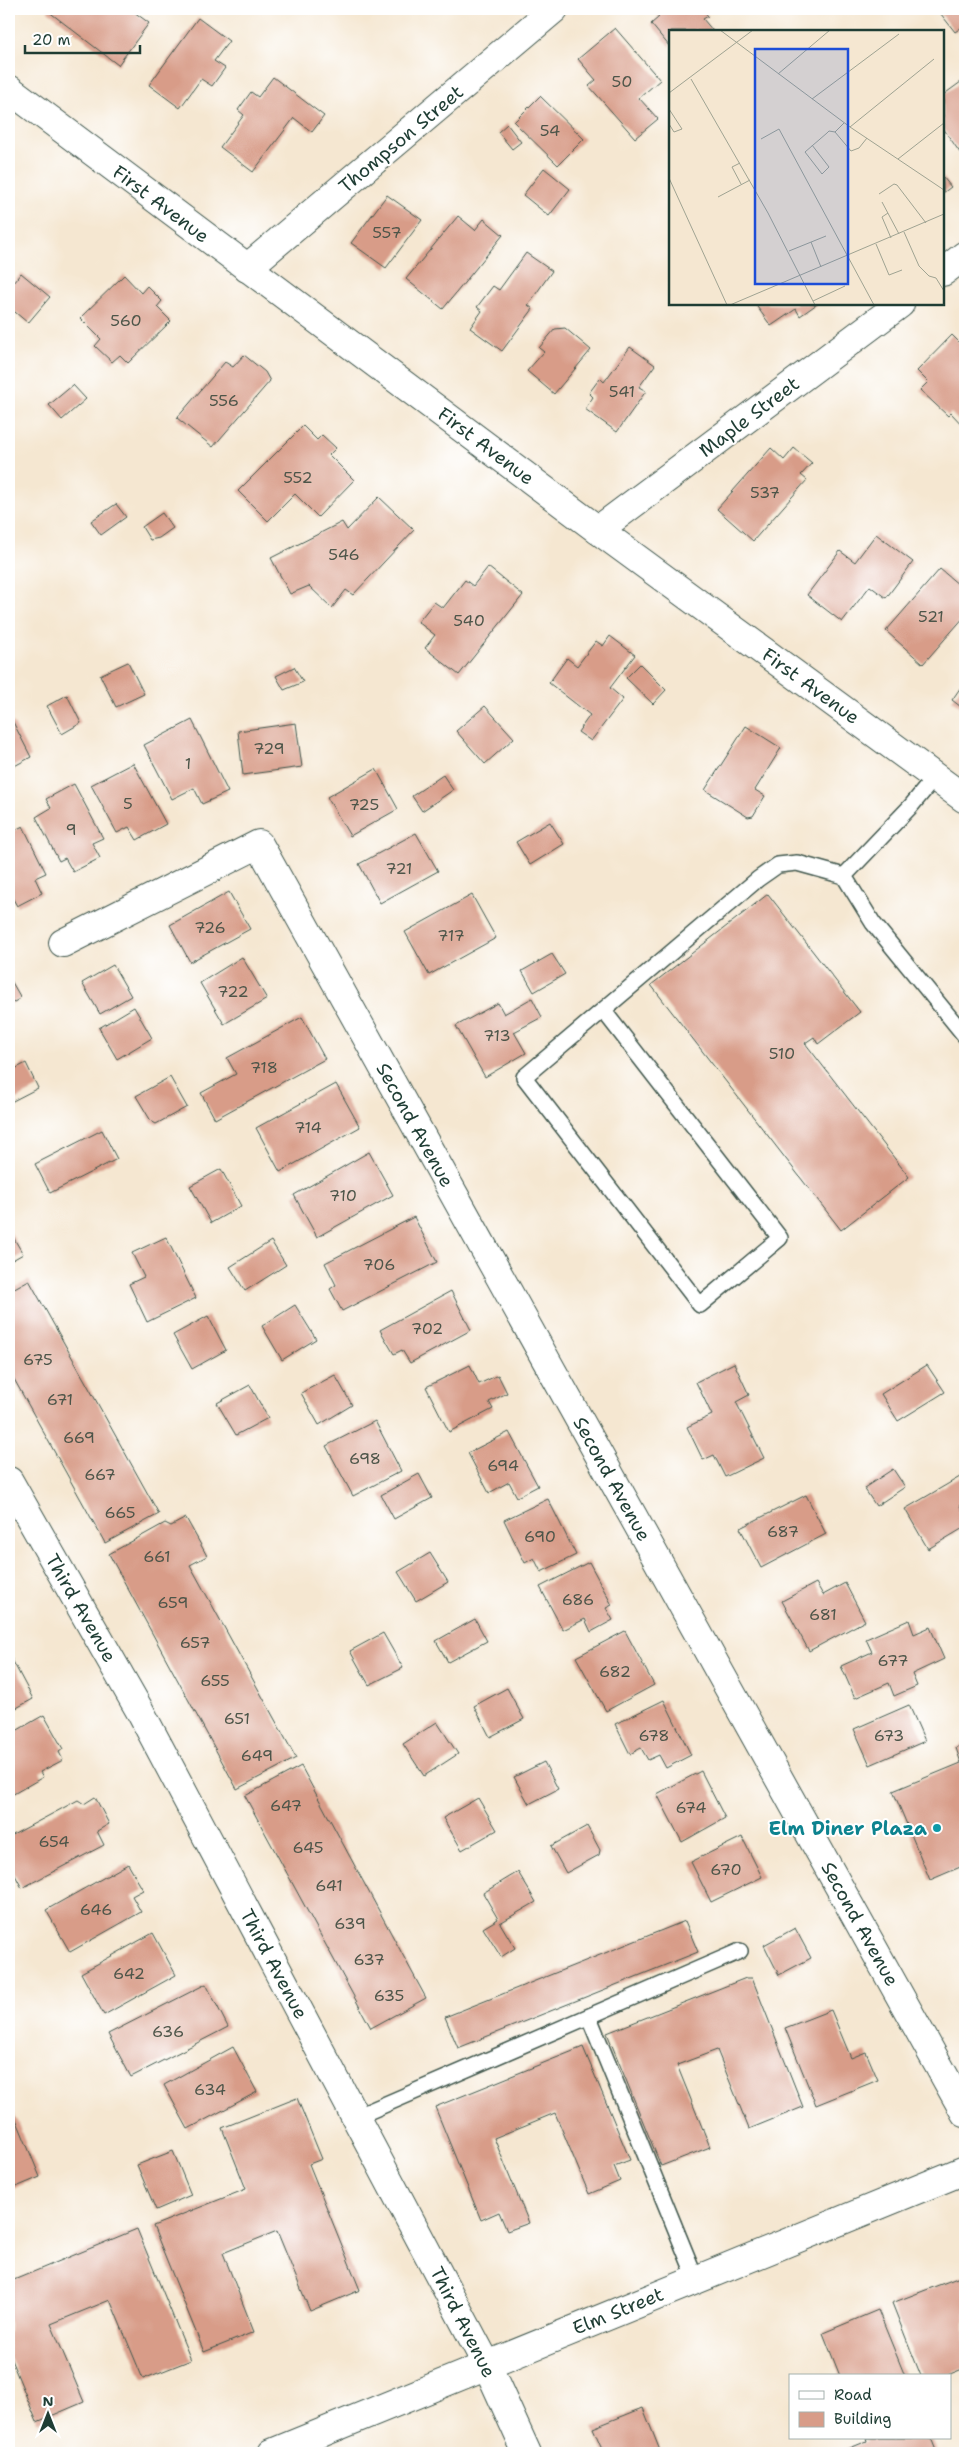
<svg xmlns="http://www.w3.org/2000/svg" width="974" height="2462" viewBox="0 0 974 2462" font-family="'Shantell Sans',sans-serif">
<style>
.building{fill:#d89c88}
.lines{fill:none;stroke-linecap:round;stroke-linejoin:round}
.lane-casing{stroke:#3f564c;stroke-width:18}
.street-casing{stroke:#3f564c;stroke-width:30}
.secondary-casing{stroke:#3f564c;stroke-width:30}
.lane{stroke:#fff;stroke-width:15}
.street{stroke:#fff;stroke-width:28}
.secondary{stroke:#fff;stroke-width:28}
.culture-dot{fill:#0f9aa8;stroke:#fff;stroke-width:2}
.labels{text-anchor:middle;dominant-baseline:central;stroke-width:4;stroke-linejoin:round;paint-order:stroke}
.number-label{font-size:16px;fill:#4d5549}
.street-label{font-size:19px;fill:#1f3d34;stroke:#fff}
.culture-label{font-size:19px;font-weight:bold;fill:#0d838f;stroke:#fff;text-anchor:end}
.inset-road{fill:none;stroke:#9fa392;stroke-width:1}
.view{fill:#1d4ed8;fill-opacity:0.15;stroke:#1d4ed8;stroke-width:2.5}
.inset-edge{fill:none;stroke:#1f3d34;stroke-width:2.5}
</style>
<rect width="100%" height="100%" fill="#fff"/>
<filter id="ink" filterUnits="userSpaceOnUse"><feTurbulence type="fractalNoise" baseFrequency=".02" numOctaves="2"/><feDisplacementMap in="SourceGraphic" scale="10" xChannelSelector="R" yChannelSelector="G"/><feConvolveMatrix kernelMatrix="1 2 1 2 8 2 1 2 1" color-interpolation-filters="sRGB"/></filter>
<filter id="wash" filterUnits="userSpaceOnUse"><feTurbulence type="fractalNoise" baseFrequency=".0096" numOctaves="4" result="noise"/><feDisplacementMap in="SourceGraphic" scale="20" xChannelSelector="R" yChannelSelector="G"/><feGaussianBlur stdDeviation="1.12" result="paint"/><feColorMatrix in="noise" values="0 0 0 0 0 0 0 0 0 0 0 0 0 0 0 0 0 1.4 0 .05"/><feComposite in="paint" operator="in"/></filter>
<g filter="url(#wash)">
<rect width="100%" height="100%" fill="#f5e7d1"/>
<g id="blocks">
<path class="building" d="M49,9H130L149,23L118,65L48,11Z
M652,9H702L708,16L703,19L713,31H670V47L651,24L659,17Z
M937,9H965V25L955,32Z
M198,18L229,41L214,61L225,68L212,86L201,79L180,108L149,85Z
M615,28L660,80L639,98L658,119L635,138L589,86L596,80L578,59Z
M273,77L324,116L312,132L294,118L253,172L220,147L244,115L238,110L251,92L258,97Z
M965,79V160L943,128V95Z
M540,96L584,139L558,165L514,122Z
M507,124L521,142L512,149L498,132Z
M544,168L570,189L549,216L523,195Z
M943,177L951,187L943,193Z
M387,195L422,220L386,268L351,243Z
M458,216L475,230L484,219L503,235L443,309L406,279Z
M526,253L552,271L528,305L533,309L502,351L470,328L482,311L477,307L493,286L499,290Z
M21,273L50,297L28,323L9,307V288Z
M124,275L141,293L147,286L162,301L157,307L171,321L128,363L120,355L112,362L95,346L101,339L80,318Z
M755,304H817L800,316L796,309L771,326Z
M565,328L591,350L554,394L527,371L544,352L539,348L555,329Z
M952,335L965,348V428L951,413L948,416L920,390L928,382L917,371Z
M630,347L655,365L639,387L646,391L617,432L585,409L593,397L589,393L600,378L604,382Z
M244,355L265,372L270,381L213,447L177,418L225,362L233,367Z
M73,385L86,399L62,420L49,405Z
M303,426L317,440L322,435L336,448L329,455L354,480L318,517L295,494L268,521L238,491Z
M771,448L784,460L794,448L812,463L801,475L807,480L753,541L717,509Z
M379,497L414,530L353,595L346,590L332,608L309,586L290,594L271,558L342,522L347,530Z
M116,504L126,517L101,535L91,521Z
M162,513L173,528L159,538L150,540L142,527Z
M876,534L913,562L886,598L870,586L842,622L807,595L840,551L855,562Z
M488,567L523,595L459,675L425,648L435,635L418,622L434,602L443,608L465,580L473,586Z
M940,569L965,590V616L923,664L886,631Z
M610,636L635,655L610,688L623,699L591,741L578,732L590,715L549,683L567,658L577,666L596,641L603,646Z
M128,662L144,694L116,707L100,675Z
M640,664L666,690L653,704L626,678Z
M294,667L303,682L284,690L276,676Z
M965,681V710L952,700Z
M67,695L81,723L62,734L47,706Z
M485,706L514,738L485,764L456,731Z
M192,720L228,792L202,804L194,788L172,799L144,745Z
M13,722L31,757L9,769V724Z
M296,723L302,767L243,775L238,731Z
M746,726L781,748L755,790L765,796L753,816L748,817L705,790Z
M133,763L166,824L137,840L129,827L117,833L91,785Z
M376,769L398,809L350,836L327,797Z
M443,775L453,790L422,811L412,796Z
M74,784L103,838L92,843L100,858L73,872L65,858L59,861L36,817L51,808L46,799Z
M550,822L564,844L530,865L516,842Z
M23,826L46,873L35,878L42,893L17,906L9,892V833Z
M416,833L438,871L380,903L359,864Z
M229,892L250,929L190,962L170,925Z
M768,894L860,1012L818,1044L814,1037L805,1043L909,1177L841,1230L651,985Z
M472,895L496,938L429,975L405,932Z
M552,954L565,974L534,992L522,971Z
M242,957L267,999L224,1024L200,983Z
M113,965L131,996L100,1014L82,983Z
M9,977L21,998L9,1005Z
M532,998L542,1017L514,1032L526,1053L485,1077L456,1026L498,1003L504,1014Z
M134,1007L152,1038L117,1059L99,1028Z
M302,1017L325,1059L215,1119L201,1093L236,1074L227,1058Z
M26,1063L38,1088L9,1103V1072Z
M170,1077L187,1107L156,1124L151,1121L136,1096Z
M336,1084L360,1127L280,1172L256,1128Z
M102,1130L117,1159L50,1193L35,1164Z
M369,1152L393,1195L317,1237L294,1195Z
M221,1169L241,1206L211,1223L190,1186Z
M414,1217L437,1262L342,1311L330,1289L336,1285L325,1263Z
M9,1230L23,1254L9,1262Z
M166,1237L196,1298L147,1322L129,1284L144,1277L132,1253Z
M271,1241L286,1265L245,1291L230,1267Z
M29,1280L159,1514L105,1543L9,1370V1291Z
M451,1291L471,1330L410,1363L402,1350L394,1354L380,1330Z
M295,1305L316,1339L282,1360L262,1326Z
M208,1316L226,1350L192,1369L173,1335Z
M734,1363L749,1395L736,1402L764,1458L725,1477L714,1455L703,1460L687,1427L712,1415L696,1382Z
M470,1365L479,1384L498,1375L507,1393L489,1402L493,1409L449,1432L426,1387Z
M927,1365L945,1392L898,1421L881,1394Z
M335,1375L352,1405L319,1425L301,1393Z
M250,1385L268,1418L236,1435L217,1403Z
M375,1421L401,1471L353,1496L326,1446Z
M509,1432L538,1486L517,1497L509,1482L489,1493L468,1453Z
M893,1469L905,1487L876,1506L864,1488Z
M419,1474L432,1498L394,1519L381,1495Z
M965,1474V1502L960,1506L965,1515V1527L928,1549L905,1509Z
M806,1495L826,1534L761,1568L740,1528Z
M548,1499L576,1555L541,1572L534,1558L525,1563L504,1520Z
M186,1518L207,1556L190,1565L296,1758L237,1789L109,1554L165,1523L171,1526Z
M430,1553L448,1582L416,1601L398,1572Z
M589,1562L612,1605L606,1608L613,1620L591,1632L585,1619L563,1630L540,1587Z
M816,1583L823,1595L845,1583L865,1621L809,1651L782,1601Z
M475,1619L487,1641L448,1662L436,1641Z
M909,1620L914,1634L930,1627L944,1659L912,1674L917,1686L894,1696L889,1683L855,1698L841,1666L872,1652L866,1639Z
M625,1631L654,1685L606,1711L576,1657Z
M383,1633L403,1668L369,1685L350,1651Z
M9,1654L33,1699L9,1712Z
M507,1688L524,1719L490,1737L474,1706Z
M664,1700L691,1755L666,1768L659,1755L648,1760L641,1748L630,1754L615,1724Z
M909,1705L925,1741L870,1765L854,1729Z
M44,1715L63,1749L59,1752L63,1760L40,1772L43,1777L10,1796L9,1735Z
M437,1722L458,1754L424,1776L403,1744Z
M965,1743V1865L930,1880L893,1791L961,1763L956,1748Z
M544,1762L558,1789L529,1804L514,1777Z
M301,1766L426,1998L371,2028L245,1796Z
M701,1771L725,1818L682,1842L657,1794Z
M95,1797L109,1824L97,1831L104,1845L22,1888L9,1864V1837L78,1800L84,1804Z
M478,1798L497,1830L462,1850L443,1818Z
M587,1826L600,1850L599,1855L566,1873L551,1846Z
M742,1837L762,1877L711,1902L691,1862Z
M128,1864L143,1890L132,1896L141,1912L70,1952L46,1910Z
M518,1872L536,1902L500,1923L515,1948L501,1957L483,1928L498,1919L483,1893Z
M685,1921L698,1952L458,2048L445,2017Z
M795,1928L811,1958L779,1975L764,1945Z
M153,1933L176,1975L104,2015L81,1973Z
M746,1978H752L803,2107L749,2129L717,2050L677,2065L710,2147L661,2166L607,2033Z
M206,1984L228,2027L131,2077L108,2034Z
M831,2010L851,2058L866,2052L878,2080L816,2105L785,2028Z
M233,2047L257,2092L188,2129L164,2085Z
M583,2047L630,2160L614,2166L620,2181L589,2194L555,2113L494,2138L529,2223L507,2231L499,2212L481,2220L435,2107Z
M297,2098L322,2159L309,2164L360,2290L310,2311L277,2231L223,2253L254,2332L204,2352L153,2226L246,2189L222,2128Z
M9,2102L40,2177L9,2190Z
M173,2151L191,2195L156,2210L137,2165Z
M137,2229L191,2360L143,2379L110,2300L51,2324L84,2402L37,2422L9,2355V2282Z
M965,2275V2368L945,2376H921L892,2303Z
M878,2310L905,2376H840L823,2333Z
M643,2408L661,2453H604L593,2428Z
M866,2438H931L937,2453H838L867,2441Z"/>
</g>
</g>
<g filter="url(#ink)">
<use href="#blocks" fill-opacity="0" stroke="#3f564c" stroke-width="1"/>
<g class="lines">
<g class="lane-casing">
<path id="lane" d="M844,876L873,923L965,1036
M603,1010L780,1238L700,1305L524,1077L758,879L778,865L797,863L844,876L911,806L935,777
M589,2017L696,2279
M356,2117L740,1951"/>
</g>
<g class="street-casing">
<path id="street" d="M247,268L554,9
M943,272L965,255
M598,530L900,304
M63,943L259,844L965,2113
M9,1481L140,1711L487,2365L527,2453"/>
</g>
<g class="secondary-casing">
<path id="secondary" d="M9,89L598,530L965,799
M272,2453L965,2170"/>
</g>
<use href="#lane" class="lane"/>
<use href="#street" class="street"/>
<use href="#secondary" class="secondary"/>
</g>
</g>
<circle class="culture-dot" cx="937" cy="1828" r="5"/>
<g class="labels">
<g class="number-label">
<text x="622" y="81">50</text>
<text x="550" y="130">54</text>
<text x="387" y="232">557</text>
<text x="126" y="320">560</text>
<text x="622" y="391">541</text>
<text x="224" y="400">556</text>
<text x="298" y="477">552</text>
<text x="765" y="492">537</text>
<text x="344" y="554">546</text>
<text x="931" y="616">521</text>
<text x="469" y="620">540</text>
<text x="269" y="748">729</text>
<text x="188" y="763">1</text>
<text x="128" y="803">5</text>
<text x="364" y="804">725</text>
<text x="71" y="829">9</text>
<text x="399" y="868">721</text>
<text x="210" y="927">726</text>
<text x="451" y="935">717</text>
<text x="233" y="991">722</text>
<text x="497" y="1035">713</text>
<text x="782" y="1053">510</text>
<text x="264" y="1067">718</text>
<text x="308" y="1127">714</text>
<text x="343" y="1195">710</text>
<text x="379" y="1264">706</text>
<text x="427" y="1328">702</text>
<text x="38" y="1359">675</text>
<text x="60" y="1399">671</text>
<text x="79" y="1437">669</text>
<text x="365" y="1458">698</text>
<text x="503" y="1465">694</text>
<text x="100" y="1474">667</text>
<text x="120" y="1512">665</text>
<text x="783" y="1531">687</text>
<text x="540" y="1536">690</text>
<text x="157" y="1556">661</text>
<text x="578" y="1599">686</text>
<text x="173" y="1602">659</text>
<text x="823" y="1614">681</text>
<text x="195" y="1642">657</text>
<text x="893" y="1660">677</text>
<text x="615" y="1671">682</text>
<text x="215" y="1680">655</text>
<text x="237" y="1718">651</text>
<text x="654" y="1735">678</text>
<text x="889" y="1735">673</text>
<text x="257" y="1755">649</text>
<text x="286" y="1805">647</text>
<text x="691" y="1807">674</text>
<text x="54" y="1841">654</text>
<text x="308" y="1847">645</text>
<text x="726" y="1869">670</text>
<text x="329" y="1885">641</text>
<text x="96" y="1909">646</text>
<text x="350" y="1923">639</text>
<text x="369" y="1959">637</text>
<text x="129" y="1973">642</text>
<text x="389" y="1995">635</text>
<text x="168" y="2031">636</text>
<text x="210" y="2089">634</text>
</g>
<g class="street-label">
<text transform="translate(401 139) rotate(-40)">Thompson Street</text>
<text transform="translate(161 204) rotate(37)">First Avenue</text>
<text transform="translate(749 417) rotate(-37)">Maple Street</text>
<text transform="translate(486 446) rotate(37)">First Avenue</text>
<text transform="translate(811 686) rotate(36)">First Avenue</text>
<text transform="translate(415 1125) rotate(61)">Second Avenue</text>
<text transform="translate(612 1479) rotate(61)">Second Avenue</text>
<text transform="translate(81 1608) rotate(60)">Third Avenue</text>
<text transform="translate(860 1924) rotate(61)">Second Avenue</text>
<text transform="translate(274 1964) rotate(62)">Third Avenue</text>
<text transform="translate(618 2311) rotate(-22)">Elm Street</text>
<text transform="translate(463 2322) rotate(63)">Third Avenue</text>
</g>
<g class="culture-label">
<text x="927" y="1828">Elm Diner Plaza</text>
</g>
</g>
<g transform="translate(669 30)">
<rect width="275" height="275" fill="#f5e7d1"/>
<path class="inset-road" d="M51,0L181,97L275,160M109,44L161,0M22,49L99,183L146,275M0,63L84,0M143,69L230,4M0,79L13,99L5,102L0,94M181,97L265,29M166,102L182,121L190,118L198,108M92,109L110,99L205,275M143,115L160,137L153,144L136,122L158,103L160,101L166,102L175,93M229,129L275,93M71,133L63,137L72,154M0,148L58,275M210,164L225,154L228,155L257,193M49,167L81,150M213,172L230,204M219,183L213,187L222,208M235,202L250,236L260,246L267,248L275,261M142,212L152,237M207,214L220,245L233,240M120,221L157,206M144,271L176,256M61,275L275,184"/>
<path class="view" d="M86,19H179V254H86Z"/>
<rect width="275" height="275" class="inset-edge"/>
</g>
<rect width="974" height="2462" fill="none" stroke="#fff" stroke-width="30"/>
<rect x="789" y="2374" width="162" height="65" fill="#ffffff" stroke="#a5b1ae"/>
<rect x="799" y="2391" width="25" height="8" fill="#ffffff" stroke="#a5b1ae"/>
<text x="834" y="2400" font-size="15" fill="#1f3d34">Road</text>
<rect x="799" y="2412" width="25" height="15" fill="#d89c88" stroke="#a5b1ae"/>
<text x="834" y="2424" font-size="15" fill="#1f3d34">Building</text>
<g transform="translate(48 2414)" stroke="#ffffff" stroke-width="4" paint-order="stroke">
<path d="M0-4L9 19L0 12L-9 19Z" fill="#1f3d34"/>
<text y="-8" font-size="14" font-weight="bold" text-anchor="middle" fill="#1f3d34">N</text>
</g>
<path d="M25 45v8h115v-8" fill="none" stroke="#1f3d34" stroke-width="2.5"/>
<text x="32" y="45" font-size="15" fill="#1f3d34" stroke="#ffffff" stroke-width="4" paint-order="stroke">20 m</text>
</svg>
